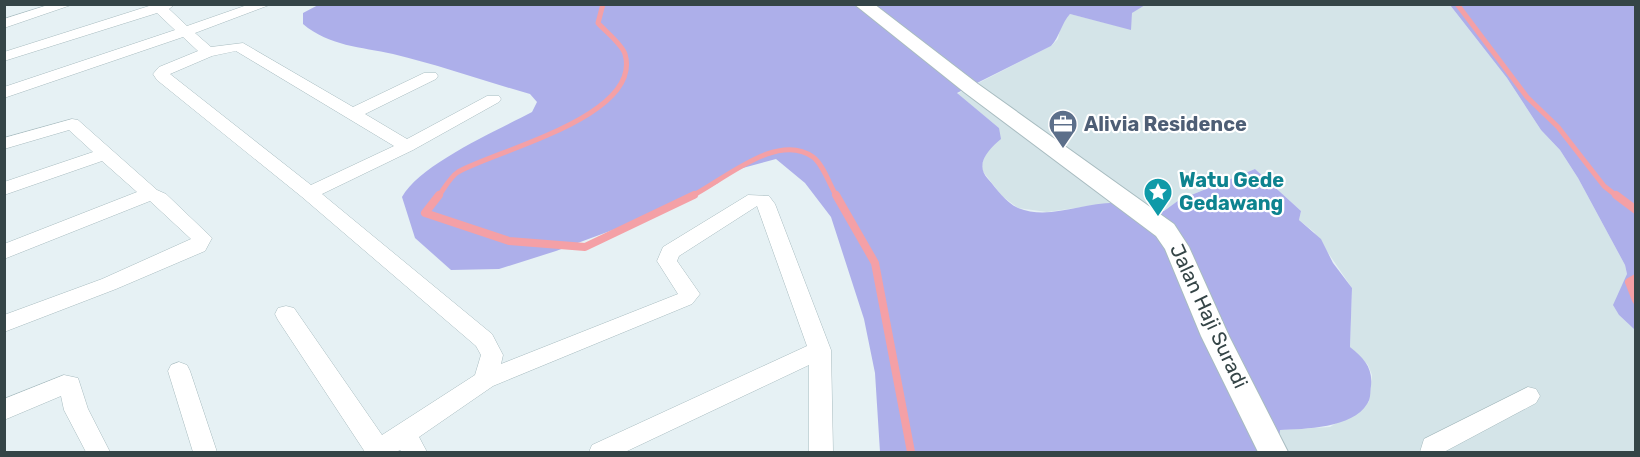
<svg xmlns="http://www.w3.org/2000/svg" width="1640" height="457" viewBox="0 0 1640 457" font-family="Rubik,sans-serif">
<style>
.residential{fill:#d4e4e8}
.green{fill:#adafea}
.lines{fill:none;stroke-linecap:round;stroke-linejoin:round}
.stream-far1{stroke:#f4a0a6;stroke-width:5}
.stream{stroke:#f4a0a6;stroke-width:8}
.minor-casing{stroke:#a8bcc0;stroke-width:1}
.tertiary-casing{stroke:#a8bcc0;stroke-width:2}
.minor{fill:#fff;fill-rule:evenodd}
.tertiary{fill:#fff;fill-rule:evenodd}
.labels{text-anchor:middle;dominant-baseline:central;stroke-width:4.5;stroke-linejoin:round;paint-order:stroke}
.service-label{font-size:20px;font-weight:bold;fill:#4e5e75;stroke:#fff;text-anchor:start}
.culture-label{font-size:20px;font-weight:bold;fill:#0d838f;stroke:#fff;text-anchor:start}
.street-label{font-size:20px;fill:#354547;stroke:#fff}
</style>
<rect width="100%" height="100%" fill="#e6f1f4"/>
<path class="residential" d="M1140,5H1450L1507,78L1541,130L1560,150L1578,178L1625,265L1627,274L1619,315L1635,330V452H1278L1279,430L1330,427L1369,402L1372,375L1368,365L1350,347L1352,288L1314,232L1299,220L1301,211L1255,169L1179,200L1164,211L1118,202L1047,212L1018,208L1002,196L981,169L986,151L999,128L957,94L1051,46L1058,39L1061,24L1070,14L1130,29L1132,13Z"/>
<path class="green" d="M320,4L1145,5L1132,13L1131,30L1070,14C1061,24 1060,36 1051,46L957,93L999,128L1001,139C989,149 974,164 988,179C997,189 1005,202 1018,208C1050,221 1086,201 1119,203C1133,203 1149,208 1164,211L1179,200L1255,169L1301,211L1299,220L1321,239L1333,263L1352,288L1350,347C1364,358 1373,368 1371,386C1370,392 1371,399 1367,404C1353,428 1304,429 1280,430L1278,452H880L875,373L864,319L831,217L805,183L776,159L728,172L718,183L675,207L556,251L499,269L451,270L415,238L402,197C420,164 498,130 532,112L537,102L530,94C484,81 439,65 393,54C361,47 329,46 303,24V13Z
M1450,5H1635V330L1619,315L1613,305L1627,274L1625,265L1578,178L1560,150L1541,130L1507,78Z"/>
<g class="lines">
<path class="stream-far1" d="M1457,4L1527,97L1558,127L1604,186L1618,197
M438,197C444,189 450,177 458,172C497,150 643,116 625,54C622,44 605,31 598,23L603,4
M690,197C723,181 777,131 813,157C823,164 830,186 837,197"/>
<path class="stream" d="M439,195L425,213L509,241L585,247L694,195
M836,195L875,263L911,452
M1616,195L1636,210
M1636,278L1629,282L1636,300"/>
<g class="minor-casing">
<path id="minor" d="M51,4H74L4,28V19Z
M148,4H175L169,9L187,26L250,4H272L195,33L211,47L243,43L353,107L424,73H436L438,76L436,79L365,114L407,139L487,96H499L501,99L499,102L413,150L322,194L492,334L503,355L501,364L678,294L657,261L663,247L748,195L769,196L775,204L831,350L833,452H809V365L625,452H589L592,445L807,346L757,206L679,256L677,261L700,294L692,304L493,386L419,437L427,452H402L400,450L396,452H365L278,320L275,314L278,308L286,306L294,308L382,435L475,375L481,355L476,346L302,197L157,80L153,74L159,67L198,51L183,37L4,98V87L175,30L157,13L4,61V52L149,6ZM236,51L394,146L311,185L170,74L212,56Z
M72,119L78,120L157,190L166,194L212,238L205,251L116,289L4,332V315L102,279L191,239L150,201L4,259V244L137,192L102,161L4,195V182L93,152L69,130L4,149V138Z
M179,362L187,365L190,371L217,452H193L168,371L171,365Z
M64,375L78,378L88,409L110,452H86L64,410L61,396L4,420V399Z
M1528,387L1536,389L1540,396L1536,403L1444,452H1420L1424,439Z"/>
</g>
<g class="tertiary-casing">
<path id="tertiary" d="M854,4H874L978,84L1174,224L1189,247L1229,336L1288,452H1258L1201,336L1165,249L1156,236L964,92Z"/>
</g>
<use href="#minor" class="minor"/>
<use href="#tertiary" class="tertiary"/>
</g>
<defs>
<g id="office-pin" transform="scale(1.5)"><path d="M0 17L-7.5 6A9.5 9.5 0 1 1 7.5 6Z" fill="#5c6f8a" stroke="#fff"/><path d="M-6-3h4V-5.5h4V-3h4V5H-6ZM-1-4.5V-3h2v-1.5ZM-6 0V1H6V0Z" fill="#fff"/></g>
<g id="sight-pin" transform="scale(1.5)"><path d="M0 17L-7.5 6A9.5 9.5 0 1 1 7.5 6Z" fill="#0f9aa8" stroke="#fff"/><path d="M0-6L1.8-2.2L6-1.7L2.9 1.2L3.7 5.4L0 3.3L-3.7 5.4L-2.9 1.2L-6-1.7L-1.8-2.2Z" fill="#fff"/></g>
</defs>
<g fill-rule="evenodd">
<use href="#office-pin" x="1063" y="124"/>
<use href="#sight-pin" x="1158" y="192"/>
</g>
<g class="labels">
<g class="service-label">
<text x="1084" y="124">Alivia Residence</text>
</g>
<g class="culture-label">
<text x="1179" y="180">Watu Gede<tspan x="1179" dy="23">Gedawang</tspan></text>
</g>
<g class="street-label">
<text transform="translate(1209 316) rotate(65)">Jalan Haji Suradi</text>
</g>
</g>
<rect width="1640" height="457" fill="none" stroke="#354547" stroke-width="12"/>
</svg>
